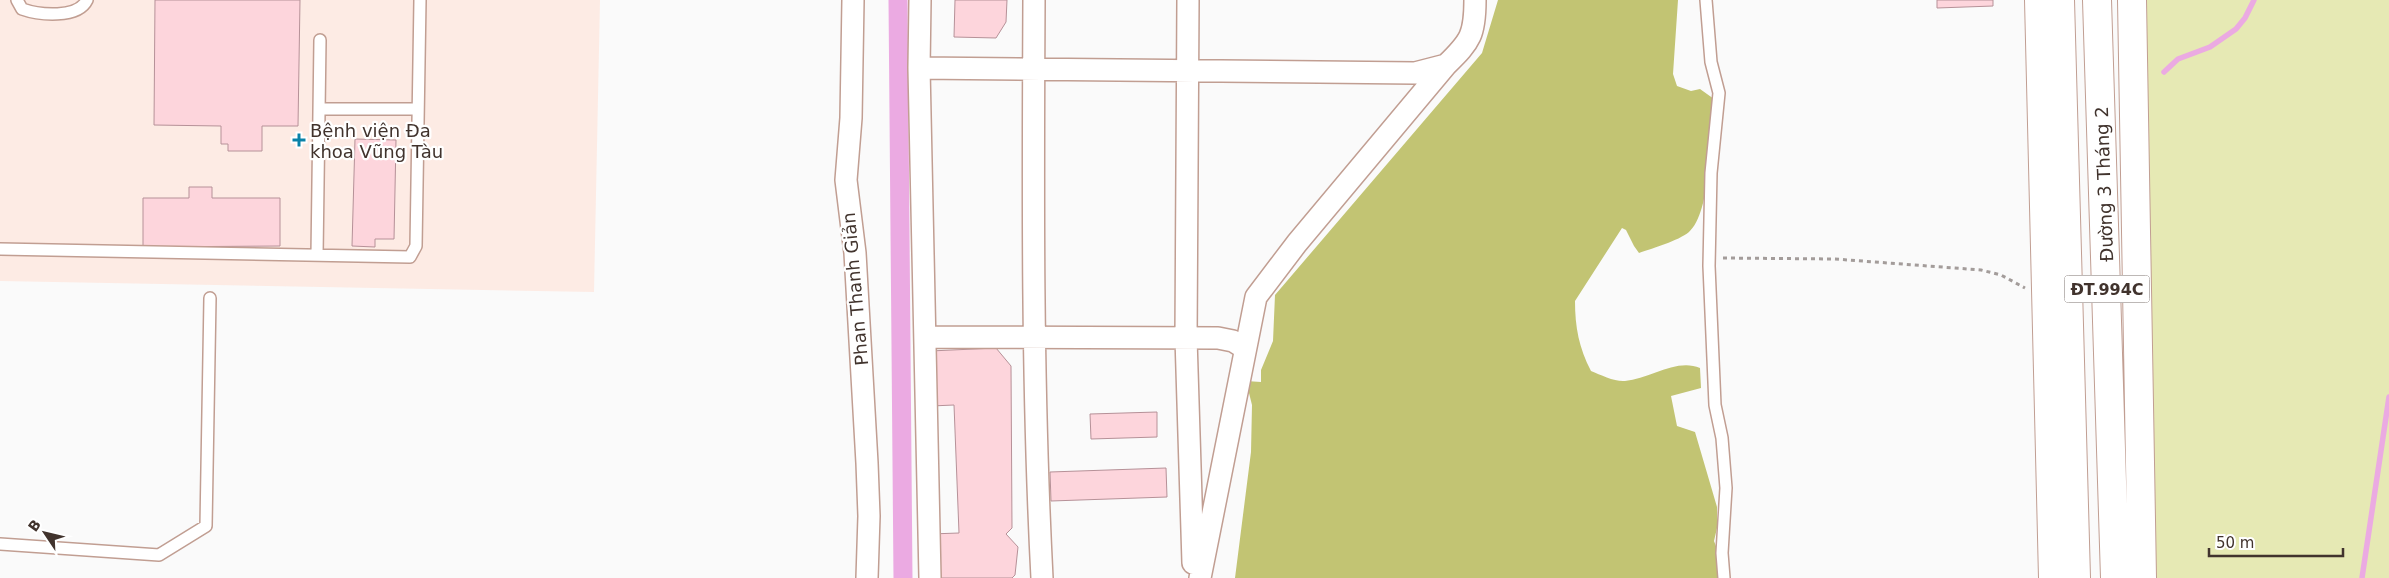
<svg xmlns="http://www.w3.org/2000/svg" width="2389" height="578" viewBox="0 0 2389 578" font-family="'DejaVu Sans',sans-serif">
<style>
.built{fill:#fdebe4}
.green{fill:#e6e9b4}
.forest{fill:#c2c473}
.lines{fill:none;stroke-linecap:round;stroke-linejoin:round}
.stream{stroke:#ebaae2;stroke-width:5.5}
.canal{stroke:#ebaae2;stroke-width:19}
.building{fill:#fdd5dc;stroke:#b69198}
.service-casing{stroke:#c19e92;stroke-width:14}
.minor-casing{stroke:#c19e92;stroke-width:24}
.primary-casing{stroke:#c19e92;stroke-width:30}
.path{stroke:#a39c9a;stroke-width:3;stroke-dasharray:4 4;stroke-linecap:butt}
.service{stroke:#fff;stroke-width:11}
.minor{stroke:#fff;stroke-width:21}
.primary{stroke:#fff;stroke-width:28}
.poi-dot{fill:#0a82a8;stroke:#fff;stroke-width:2}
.labels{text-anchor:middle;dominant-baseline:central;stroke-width:4.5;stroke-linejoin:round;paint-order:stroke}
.shield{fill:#fff;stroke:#7a706c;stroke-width:1}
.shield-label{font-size:16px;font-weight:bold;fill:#41332d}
.poi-label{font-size:18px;fill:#41332d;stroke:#fff;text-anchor:start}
.street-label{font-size:18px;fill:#41332d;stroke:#fff}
</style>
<rect width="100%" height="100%" fill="#fafafa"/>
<path class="built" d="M0,0H600L594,292L0,281Z"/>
<path class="green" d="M2143,0H2389V578H2156Z"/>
<path class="forest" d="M1498,0H1678L1673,74L1677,86L1691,91L1700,89L1714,99C1712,128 1711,214 1689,232C1678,241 1653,248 1639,253L1634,246L1626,230L1622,228L1575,301C1575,327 1579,348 1591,371C1601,375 1615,382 1625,381C1650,379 1676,358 1700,368L1701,388L1671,396L1677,426L1695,432L1717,507V528L1714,541L1722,562L1721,578H1235L1251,452L1252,405L1246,381L1261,382V370L1273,341L1275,295L1482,53Z"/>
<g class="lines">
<path class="stream" d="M2164,72L2178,59L2210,47L2236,29L2245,18L2254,0
M2362,578L2389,397"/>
<path class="canal" d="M898,0L903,578"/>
</g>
<path class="building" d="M155,0H300L298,126H262V151H228V144H221V126L154,125Z
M955,0H1007L1006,22L996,38L954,37Z
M1937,0H1993V6L1937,8Z
M355,139L396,140L394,239H375V247L352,246Z
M189,187H212V198H280V246L143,247V198H189Z
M996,348L1011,366L1012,528L1006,534L1018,547L1015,575L1012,578H932L930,534L959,533L954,405L931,406L930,351Z
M1157,412V437L1091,439L1090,414Z
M1166,468L1167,497L1051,501L1050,472Z"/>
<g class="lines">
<g class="service-casing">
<path id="service" d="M17,0L22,9C39,15 78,19 87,0
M1706,0L1711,62L1719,93L1711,173L1709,266L1715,405L1722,438L1726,488L1722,553L1724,578
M319,109H417
M0,249L410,257L416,246L420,0
M317,255L320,40
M0,544L159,555L206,526L210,298"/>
</g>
<g class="minor-casing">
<path id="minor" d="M853,0L851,118L846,180L855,253L867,463L869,516L867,578
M920,0L919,68L930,578
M1034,0C1033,193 1032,385 1042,578
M1188,0L1186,338L1193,563
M919,68L1415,73L1446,65
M926,337L1218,338L1233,341L1244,348
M1200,578L1256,297L1297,243L1446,65C1471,41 1475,34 1475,0"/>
</g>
<g class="primary-casing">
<path id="primary" d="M2039,0L2053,578
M2060,0L2076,578
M2097,0L2115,578
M2132,0L2142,578"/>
</g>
<path class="path" d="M1723,258L1835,259L1981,270L2001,275L2025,288"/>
<use href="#service" class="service"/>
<use href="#minor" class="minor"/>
<use href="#primary" class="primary"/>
</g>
<path class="poi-dot" d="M296.5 132.5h5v5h5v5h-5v5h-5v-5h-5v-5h5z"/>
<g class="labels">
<rect class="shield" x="2064.5" y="275.5" width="85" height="27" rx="4"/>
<g class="shield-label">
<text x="2107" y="289">ĐT.994C</text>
</g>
<g class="poi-label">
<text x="310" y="130">Bệnh viện Đa<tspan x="310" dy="21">khoa Vũng Tàu</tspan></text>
</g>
<g class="street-label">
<text transform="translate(2104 184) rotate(-92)">Đường 3 Tháng 2</text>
<text transform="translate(855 289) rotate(-95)">Phan Thanh Giản</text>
</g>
</g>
<g transform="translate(45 533) rotate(305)" stroke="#ffffff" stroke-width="4" paint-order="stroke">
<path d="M0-4L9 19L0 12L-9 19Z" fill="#41332d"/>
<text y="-8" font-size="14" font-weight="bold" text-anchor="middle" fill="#41332d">B</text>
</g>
<path d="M2209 548v8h134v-8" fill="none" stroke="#41332d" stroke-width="2.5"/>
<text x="2216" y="548" font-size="15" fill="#41332d" stroke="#ffffff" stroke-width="4" paint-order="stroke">50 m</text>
</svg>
